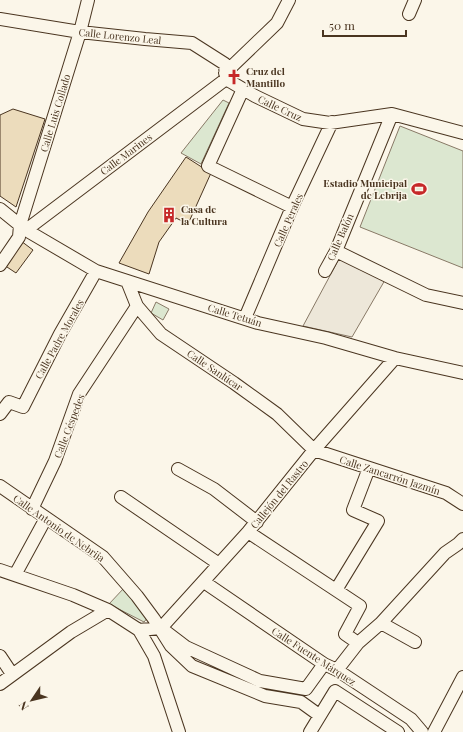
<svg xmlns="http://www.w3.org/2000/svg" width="463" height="732" viewBox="0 0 463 732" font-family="'Playfair Display',serif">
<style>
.green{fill:#dce7d0;stroke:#887966}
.parking{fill:#ede7d9;stroke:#887966}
.building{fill:#ecdcbc;stroke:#4a3520}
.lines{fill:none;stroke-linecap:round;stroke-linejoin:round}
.minor-casing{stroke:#4a3520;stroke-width:14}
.minor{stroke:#fbf6e9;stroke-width:12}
.labels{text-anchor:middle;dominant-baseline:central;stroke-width:3;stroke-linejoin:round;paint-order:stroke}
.street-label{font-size:10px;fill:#4a3520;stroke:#fbf6e9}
.poi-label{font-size:10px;font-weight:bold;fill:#4a3520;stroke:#fbf6e9;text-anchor:start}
</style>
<rect width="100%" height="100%" fill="#fbf6e9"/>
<path class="green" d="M223,100L229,103L201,164L181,153Z
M400,126L463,151V268L360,227Z
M156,302L169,309L163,320L151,313Z
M124,588L149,616L144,622L109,604Z"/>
<path class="parking" d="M340,257L385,280L352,337L303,326Z"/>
<path class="building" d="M13,109L45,119L16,207L0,196V115Z
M186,157L211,173L188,224L176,218L159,242L149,274L119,263L148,212Z
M21,241L33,250L16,273L4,265Z"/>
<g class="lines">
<g class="minor-casing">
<path id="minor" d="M409,14L415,0
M0,19L80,32L145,39L192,43L225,64L226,79L255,96L303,119L330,123L392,114L463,133
M225,73L277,23L289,0
M243,89L208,166L292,207
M0,209L26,230L96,271L258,323L326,338L395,358L463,373
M26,230L226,79
M336,251L426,295L463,303
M0,265L19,237L20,225L80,32L88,0
M325,271L336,251L392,114
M127,281L137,306L161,334L234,383L277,414L314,450L446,493L463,504
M245,318L292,207L332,122
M0,414L9,402L23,407L60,334L96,271
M178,469L214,489L257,522
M0,486L103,557L137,596L154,619L171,646L192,666L265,696L301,702L319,715
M121,497L219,564
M32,509L55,461L79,394L137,306
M248,532L360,606L345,634L358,643
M0,570L73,595L108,610L139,630L161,628
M15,575L46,518
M204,582L324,664L337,670L411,719L422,732
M336,590L378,521L353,510L369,468
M381,623L415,642
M161,628L248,532L314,450L395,358
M139,630L154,656L179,732
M165,631L186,647L260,681L306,689L324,664
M0,656L12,674
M337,670L358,643L381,623L445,553L458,544L463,539
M0,684L71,632L108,610
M310,732L335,691L398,732
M434,732L463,677"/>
</g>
<use href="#minor" class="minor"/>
</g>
<defs>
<g id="church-bare" transform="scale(1.2)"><path d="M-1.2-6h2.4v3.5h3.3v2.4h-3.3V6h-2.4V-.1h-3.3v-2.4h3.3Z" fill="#c62828" stroke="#fbf6e9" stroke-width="2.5" paint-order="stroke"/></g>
<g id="stadium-bare" transform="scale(1.2)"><path d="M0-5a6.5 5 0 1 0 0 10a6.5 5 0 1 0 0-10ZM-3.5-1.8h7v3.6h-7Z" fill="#c62828" stroke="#fbf6e9" stroke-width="2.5" paint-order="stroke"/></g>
<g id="building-bare" transform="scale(1.2)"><path d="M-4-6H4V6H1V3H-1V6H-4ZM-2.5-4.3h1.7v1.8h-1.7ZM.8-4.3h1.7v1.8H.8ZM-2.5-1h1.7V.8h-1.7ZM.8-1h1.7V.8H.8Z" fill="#c62828" stroke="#fbf6e9" stroke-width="2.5" paint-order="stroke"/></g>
</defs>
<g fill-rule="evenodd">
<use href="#church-bare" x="234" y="77"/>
<use href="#stadium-bare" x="419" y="189"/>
<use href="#building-bare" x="169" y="215"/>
</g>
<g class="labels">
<g class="street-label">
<text transform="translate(120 36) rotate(6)">Calle Lorenzo Leal</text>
<text transform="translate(280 108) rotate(25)">Calle Cruz</text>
<text transform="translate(55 113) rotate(-73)">Calle Luis Collado</text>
<text transform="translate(126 154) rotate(-37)">Calle Marines</text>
<text transform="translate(288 220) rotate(-66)">Calle Perales</text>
<text transform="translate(340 237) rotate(-66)">Calle Balón</text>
<text transform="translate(235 315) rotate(17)">Calle Tetuán</text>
<text transform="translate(59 339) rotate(-61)">Calle Padre Morales</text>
<text transform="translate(215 370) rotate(34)">Calle Sanlúcar</text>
<text transform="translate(69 426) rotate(-69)">Calle Céspedes</text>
<text transform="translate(390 475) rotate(18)">Calle Zancarrón Jazmín</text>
<text transform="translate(279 494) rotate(-51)">Callejón del Rastro</text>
<text transform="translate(59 528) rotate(35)">Calle Antonio de Nebrija</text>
<text transform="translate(314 656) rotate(33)">Calle Fuente Márquez</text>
</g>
<g class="poi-label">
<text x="246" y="71">Cruz del<tspan x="246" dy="12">Mantillo</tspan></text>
<text x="407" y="183" text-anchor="end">Estadio Municipal<tspan x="407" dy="12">de Lebrija</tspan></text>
<text x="181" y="209">Casa de<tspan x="181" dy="12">la Cultura</tspan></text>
</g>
</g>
<g transform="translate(32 700) rotate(235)" stroke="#fbf6e9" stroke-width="3" paint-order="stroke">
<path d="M0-3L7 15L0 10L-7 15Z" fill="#4a3520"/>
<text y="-6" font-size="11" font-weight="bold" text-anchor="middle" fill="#4a3520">N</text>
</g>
<path d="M323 30v6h83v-6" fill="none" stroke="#4a3520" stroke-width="2"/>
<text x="329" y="30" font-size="12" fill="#4a3520" stroke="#fbf6e9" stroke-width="3" paint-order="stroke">50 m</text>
</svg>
